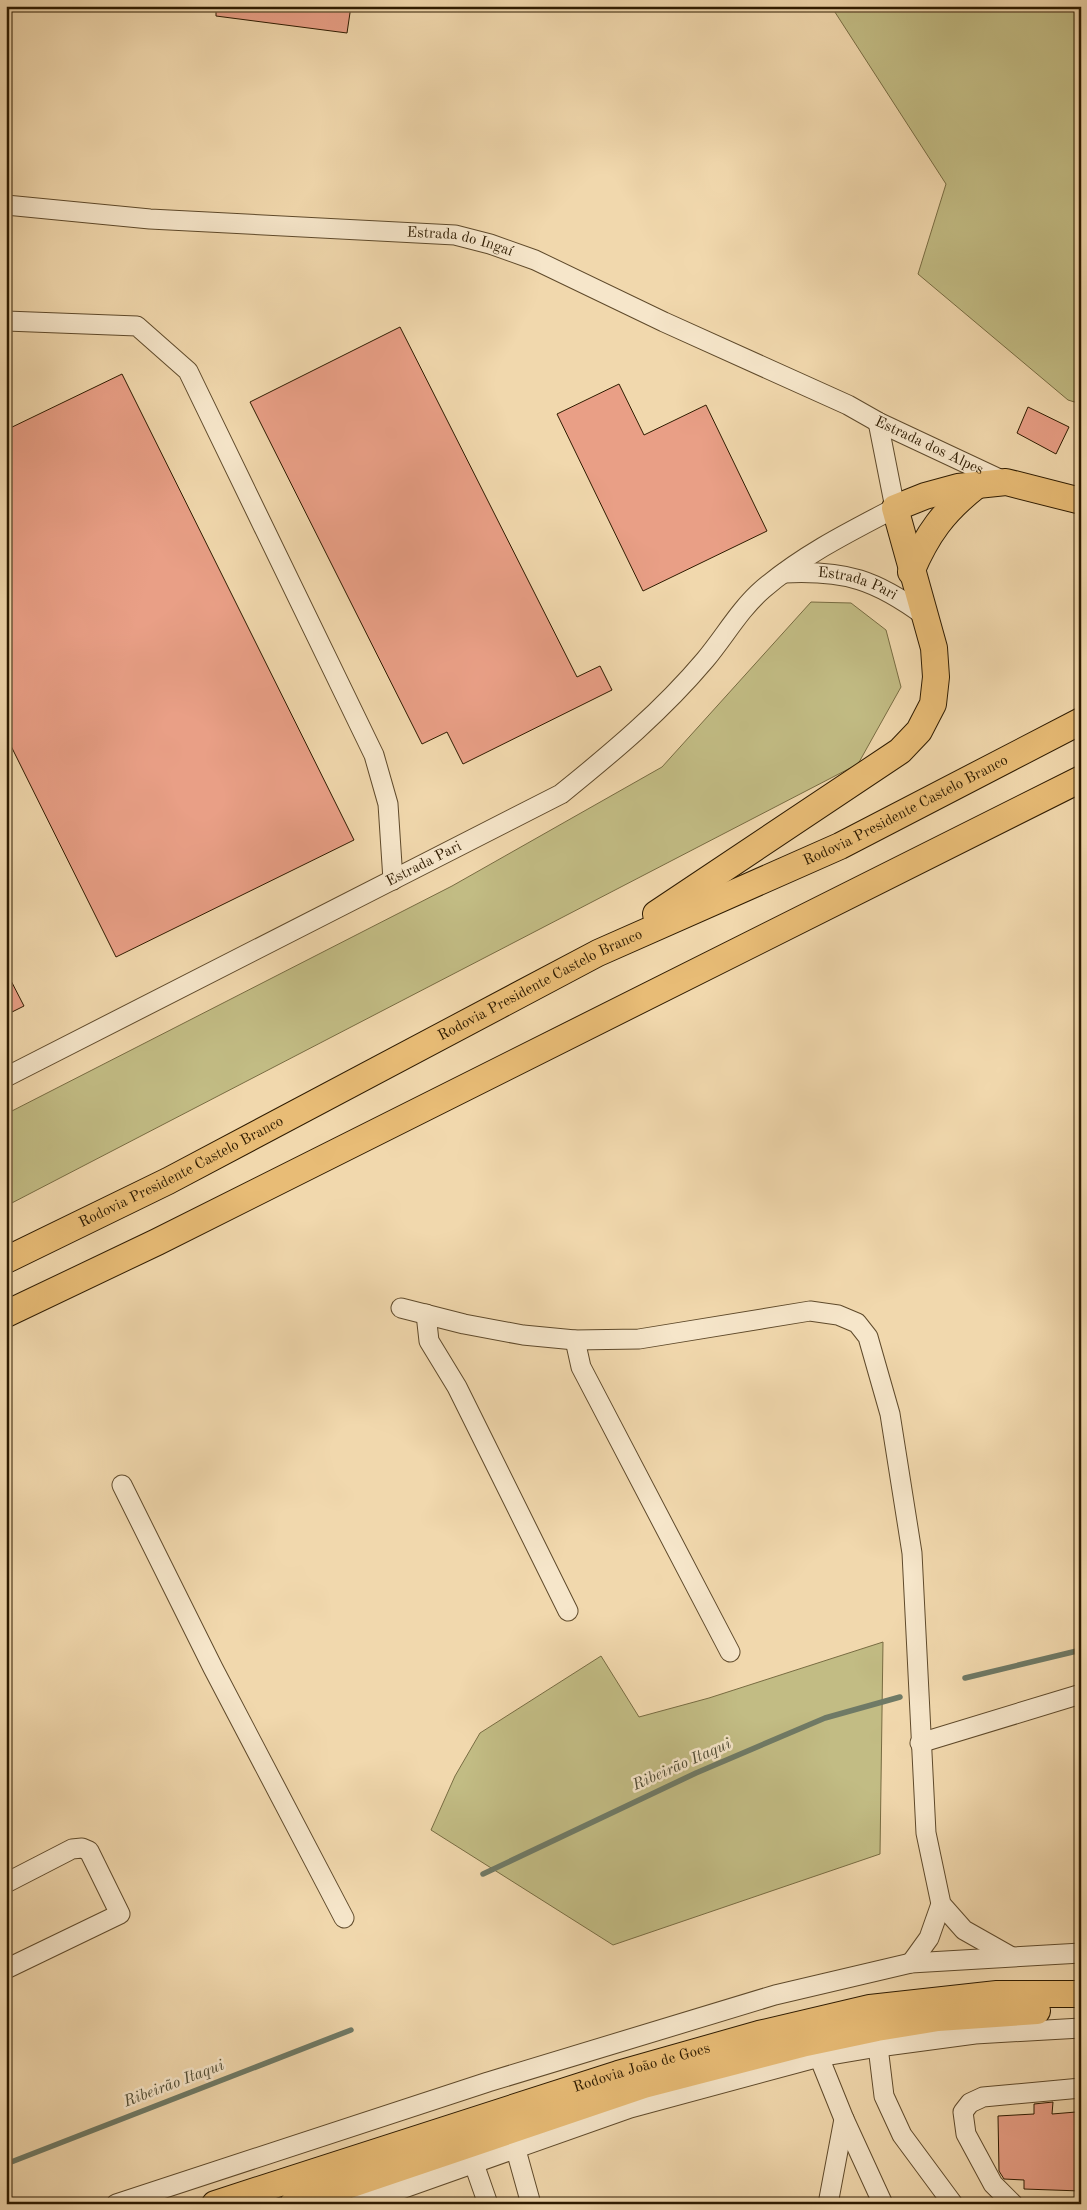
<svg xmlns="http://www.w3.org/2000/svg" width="1087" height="2210" viewBox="0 0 1087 2210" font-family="'Old Standard TT',serif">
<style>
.green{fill:#c2bc84;stroke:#786c42}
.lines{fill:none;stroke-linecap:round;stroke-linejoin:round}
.stream{stroke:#6f7a66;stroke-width:5.5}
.building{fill:#e99f86;stroke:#2e1b00}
.minor-casing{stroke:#5f4a2b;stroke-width:21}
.highway-casing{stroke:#2e1b00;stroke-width:28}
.minor{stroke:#f6e6ca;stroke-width:19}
.highway{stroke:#e8bc76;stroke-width:26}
.labels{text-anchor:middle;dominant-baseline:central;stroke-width:5;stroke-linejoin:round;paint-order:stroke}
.street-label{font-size:15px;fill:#2e1b00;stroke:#f6e6ca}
.water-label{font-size:16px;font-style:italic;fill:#4f4b33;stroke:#f6e6ca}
</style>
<rect width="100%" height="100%" fill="#f1d8ad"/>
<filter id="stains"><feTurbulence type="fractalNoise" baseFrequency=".004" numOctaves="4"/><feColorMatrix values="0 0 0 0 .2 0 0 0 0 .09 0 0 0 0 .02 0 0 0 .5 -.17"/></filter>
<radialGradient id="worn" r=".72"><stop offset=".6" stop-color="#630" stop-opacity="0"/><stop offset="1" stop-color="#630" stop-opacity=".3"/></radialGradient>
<path class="green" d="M831,6H1081V404L1068,400L918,274L946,184Z
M811,602L851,603L886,630L901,687L858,764L6,1206V1114L452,886L662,767Z
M883,1642L880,1854L613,1945L431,1830L455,1776L480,1733L601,1656L639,1717L709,1698Z"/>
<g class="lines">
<path class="stream" d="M965,1678L1081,1650
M483,1874L696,1773L825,1718L900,1697
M6,2164L351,2030"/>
</g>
<path class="building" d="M216,6H351L347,33L216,16Z
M400,327L577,677L600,666L612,690L463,764L447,732L422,744L250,402Z
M122,374L354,840L116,957L6,736V430Z
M619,384L644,435L706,405L767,531L643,591L557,414Z
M1028,407L1069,427L1056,454L1017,433Z
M6,971L24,1006L6,1015Z
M1053,2102L1052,2114L1076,2112V2147L1081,2149V2191L1024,2189V2180L1004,2179L999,2171L998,2116L1034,2114V2104Z"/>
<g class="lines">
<g class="minor-casing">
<g id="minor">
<path id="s1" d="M6,205L150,219L455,235L490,244L535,260L664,322L848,405L878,422L1006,482"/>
<path d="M6,321L137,326L188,371L374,755L388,804L393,880"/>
<path id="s2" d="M784,573C846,570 876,580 925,616"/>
<path id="s3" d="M6,1077L561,794C613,752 662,711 705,660C725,636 740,609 763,589C803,555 849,532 895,508L878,422"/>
<path d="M401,1308L464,1324L523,1335L575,1340L639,1339L810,1311L838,1315L857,1323L868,1337L890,1414L912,1553L926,1833L941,1904L964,1930L1010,1956"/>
<path d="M426,1314L429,1341L457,1387L568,1611"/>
<path d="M575,1340L581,1367L730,1652"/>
<path d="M122,1485L213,1668L344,1918"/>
<path d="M920,1743L1081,1694"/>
<path d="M6,1883L72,1849L82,1848L89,1851L120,1914L6,1969"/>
<path d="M911,1963L929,1938L941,1904"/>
<path d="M878,2047L884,2096L902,2135L953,2204"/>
<path d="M819,2057L844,2119L883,2204"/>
<path d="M516,2150L531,2204"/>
<path d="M474,2164L488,2204"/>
<path d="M116,2204L488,2082L775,1995L911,1963L1081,1953"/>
<path d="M359,2204L630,2108L819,2057L878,2047L975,2034L1081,2028"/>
<path d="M828,2204L844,2119"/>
<path d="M1013,2204L993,2184L966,2134L963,2112L970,2103L983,2097L1081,2088"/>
</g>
</g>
<g class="highway-casing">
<g id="highway">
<path d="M911,572C927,534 944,511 976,486"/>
<path d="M656,914L900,751L919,731L933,704L936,677L934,648L895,508L925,496L958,487L1006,482L1081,501"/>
<path id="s4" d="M6,1260L168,1181L598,953L840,846L1081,721"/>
<path d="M6,1314L157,1242L1081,779"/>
<path id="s5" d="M215,2204L618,2074L759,2034L870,2008L997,1994H1081"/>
<path d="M293,2204L644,2085L806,2043L877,2028L938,2018L1037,2011"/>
</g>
</g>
<use href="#minor" class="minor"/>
<use href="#highway" class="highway"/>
</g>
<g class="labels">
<g class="street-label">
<text stroke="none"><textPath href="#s1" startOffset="456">Estrada do Ingaí</textPath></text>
<text stroke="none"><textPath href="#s1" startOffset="970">Estrada dos Alpes</textPath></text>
<text stroke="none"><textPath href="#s2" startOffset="75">Estrada Pari</textPath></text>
<text stroke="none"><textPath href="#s4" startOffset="1006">Rodovia Presidente Castelo Branco</textPath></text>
<text stroke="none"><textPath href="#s3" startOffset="469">Estrada Pari</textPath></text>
<text stroke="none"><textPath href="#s4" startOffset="601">Rodovia Presidente Castelo Branco</textPath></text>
<text stroke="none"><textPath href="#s4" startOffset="196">Rodovia Presidente Castelo Branco</textPath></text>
<text stroke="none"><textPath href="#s5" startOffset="448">Rodovia João de Goes</textPath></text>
</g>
<g class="water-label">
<text transform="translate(682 1765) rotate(-24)">Ribeirão Itaqui</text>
<text transform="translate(174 2084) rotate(-21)">Ribeirão Itaqui</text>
</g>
</g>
<rect width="1087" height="2210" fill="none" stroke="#f1d8ad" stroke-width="25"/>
<rect x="8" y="8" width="1072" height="2195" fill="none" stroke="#2e1b00" stroke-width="2.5"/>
<rect x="12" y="12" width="1062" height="2185" fill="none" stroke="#2e1b00"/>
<rect width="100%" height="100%" filter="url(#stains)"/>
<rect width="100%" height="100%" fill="url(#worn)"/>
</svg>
